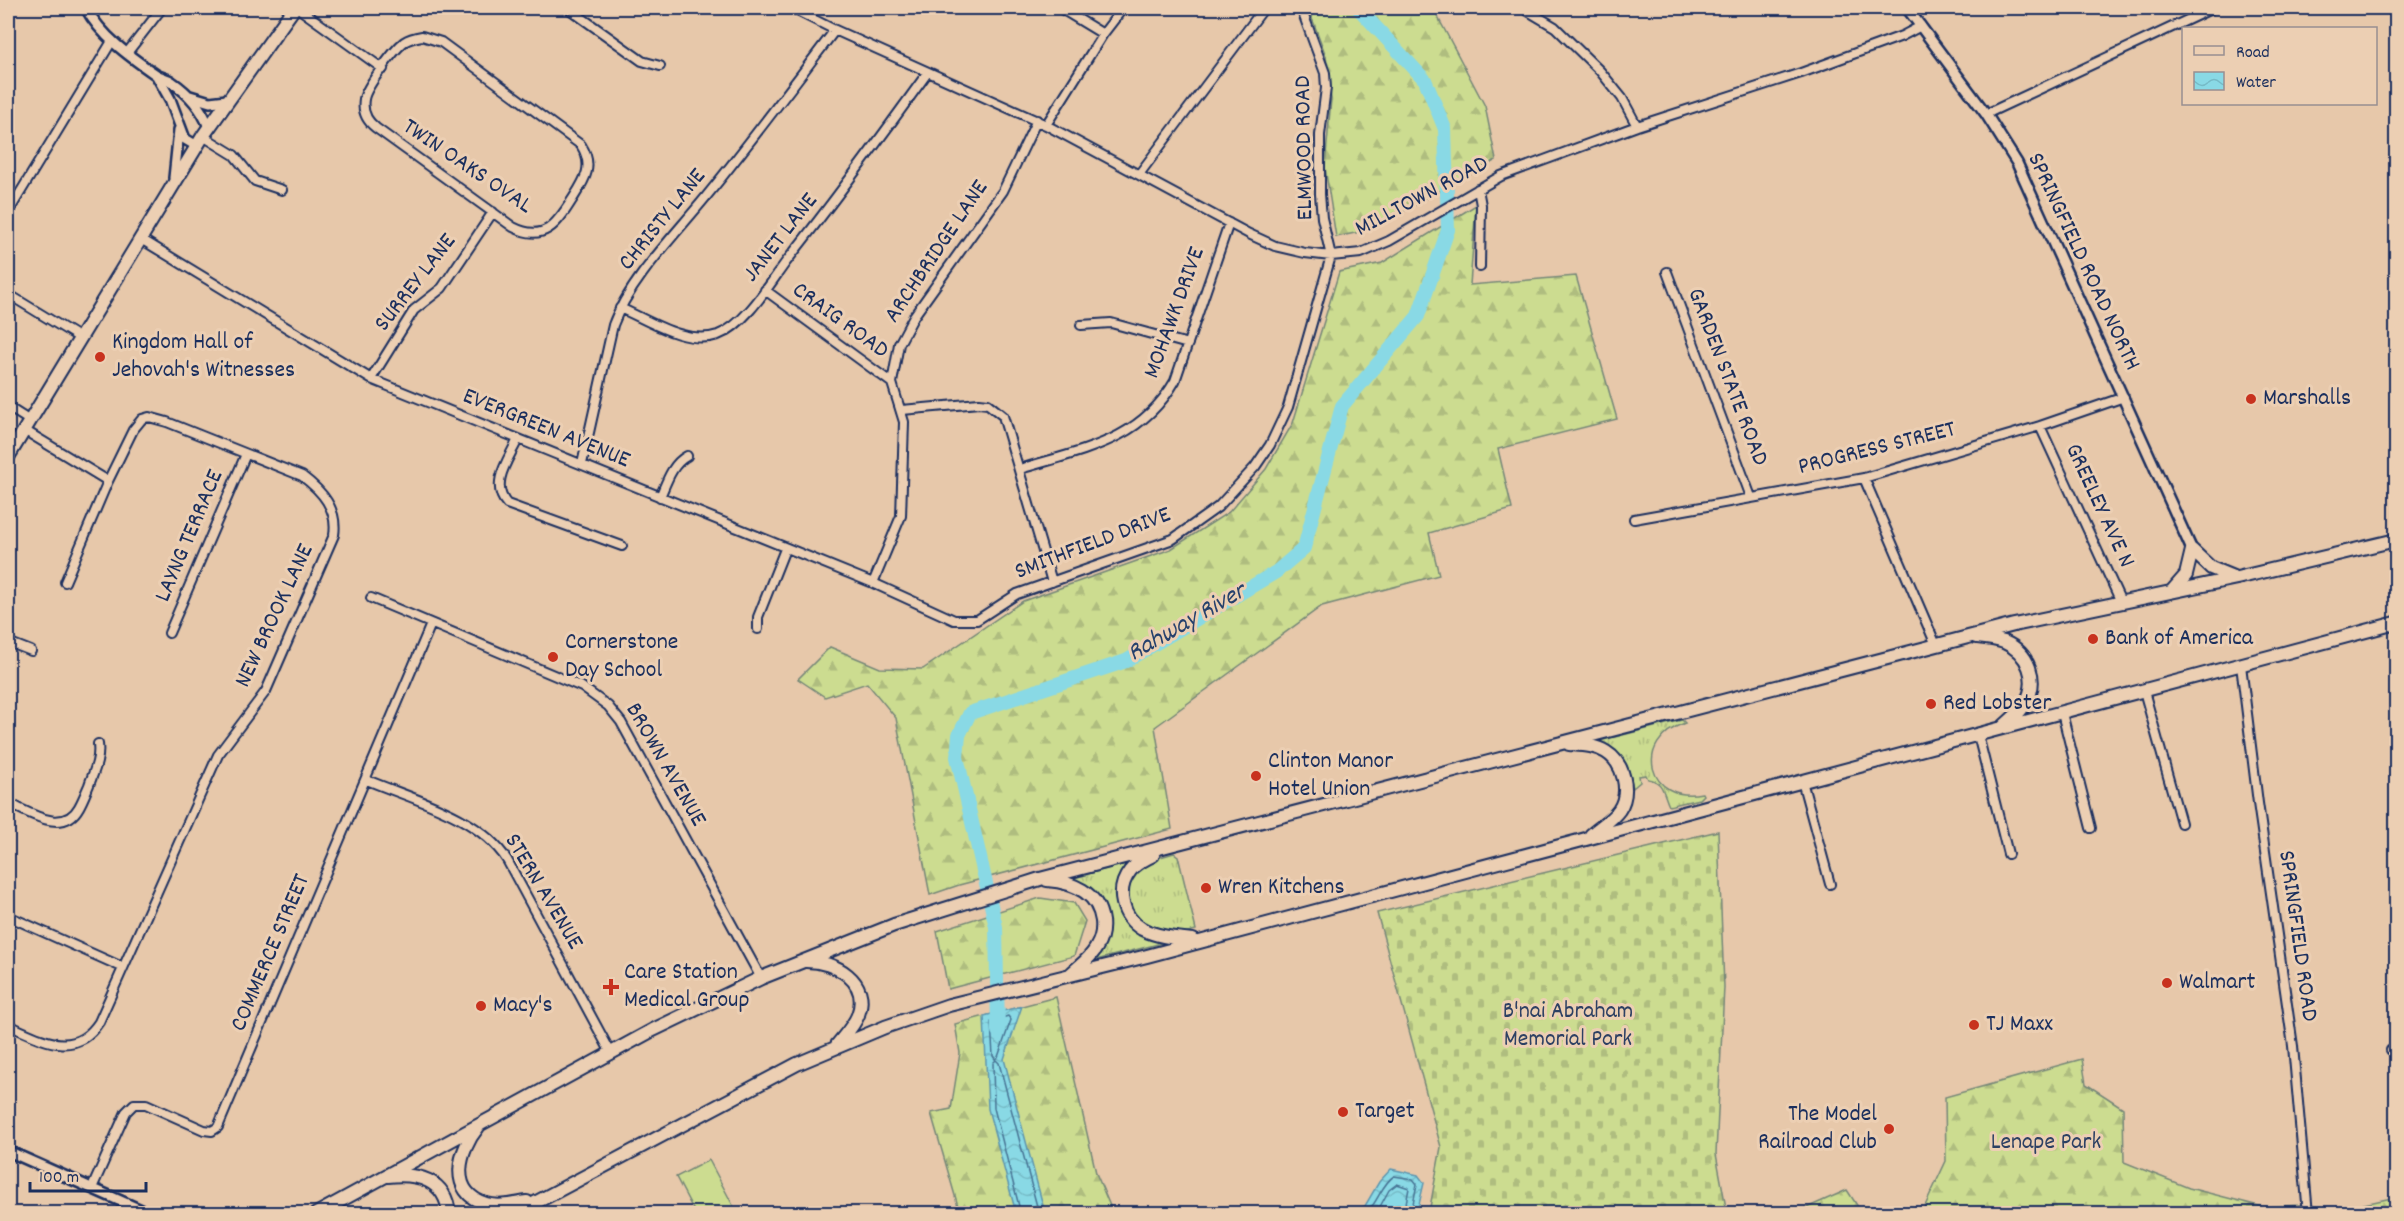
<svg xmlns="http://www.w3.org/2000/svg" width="2404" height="1221" viewBox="0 0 2404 1221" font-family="Dekko,sans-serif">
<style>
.grass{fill:url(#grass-tufts);stroke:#748677;stroke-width:1.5}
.forest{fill:url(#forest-firs);stroke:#748677;stroke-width:1.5}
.cemetery{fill:url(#cemetery-stones);stroke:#748677;stroke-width:1.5}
.pitch{fill:#ccdc90;stroke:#748677;stroke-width:1.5}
.water{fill:url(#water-waves);stroke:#5d95af;stroke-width:1.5}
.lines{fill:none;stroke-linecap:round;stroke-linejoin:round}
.shore{stroke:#477394;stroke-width:1.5}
.river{stroke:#89d9e5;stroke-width:14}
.minor-casing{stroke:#1b2f5e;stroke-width:12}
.tertiary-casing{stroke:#1b2f5e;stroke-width:14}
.primary-casing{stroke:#1b2f5e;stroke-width:16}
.trunk-casing{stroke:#1b2f5e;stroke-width:16}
.minor{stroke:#eccfb3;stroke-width:8}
.tertiary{stroke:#eccfb3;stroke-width:9}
.primary{stroke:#eccfb3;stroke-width:12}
.trunk{stroke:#eccfb3;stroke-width:12}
.poi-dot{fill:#c8321e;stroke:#eccfb3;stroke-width:2}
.labels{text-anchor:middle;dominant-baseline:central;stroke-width:6;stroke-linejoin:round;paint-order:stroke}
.street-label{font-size:24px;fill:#1b2f5e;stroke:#eccfb3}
.poi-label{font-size:24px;fill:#1b2f5e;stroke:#eccfb3;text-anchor:start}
.park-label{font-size:24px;fill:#2d4063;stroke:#eccfb3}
.water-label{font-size:26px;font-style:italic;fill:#26406c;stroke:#eccfb3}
</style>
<defs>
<pattern id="grass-tufts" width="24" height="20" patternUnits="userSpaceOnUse" patternTransform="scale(1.5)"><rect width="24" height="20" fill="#ccdc90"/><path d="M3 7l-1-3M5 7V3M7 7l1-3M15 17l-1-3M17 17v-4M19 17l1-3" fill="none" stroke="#afbd7f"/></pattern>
<pattern id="forest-firs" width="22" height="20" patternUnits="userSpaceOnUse" patternTransform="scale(1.5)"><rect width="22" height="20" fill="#ccdc90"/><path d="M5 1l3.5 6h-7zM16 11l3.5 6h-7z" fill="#afbd7f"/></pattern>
<pattern id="cemetery-stones" width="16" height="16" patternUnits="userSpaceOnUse" patternTransform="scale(1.5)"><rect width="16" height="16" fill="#ccdc90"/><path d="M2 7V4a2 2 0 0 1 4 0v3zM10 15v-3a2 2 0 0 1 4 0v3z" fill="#afbd7f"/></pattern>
<pattern id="water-waves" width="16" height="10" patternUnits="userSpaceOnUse" patternTransform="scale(1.5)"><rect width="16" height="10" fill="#89d9e5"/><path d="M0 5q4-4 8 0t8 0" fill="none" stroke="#76bbc7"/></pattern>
</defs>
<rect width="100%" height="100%" fill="#e7c8aa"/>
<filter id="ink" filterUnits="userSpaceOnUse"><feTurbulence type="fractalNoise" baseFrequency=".0167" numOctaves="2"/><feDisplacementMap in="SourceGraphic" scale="12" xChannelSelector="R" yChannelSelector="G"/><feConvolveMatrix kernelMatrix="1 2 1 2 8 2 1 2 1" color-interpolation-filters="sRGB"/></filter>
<g filter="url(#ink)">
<path class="grass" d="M1682,720L1685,723C1632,741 1648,804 1702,793L1703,795L1699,799L1669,806C1663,794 1664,781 1648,779L1646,775L1639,776L1640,782L1633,788L1629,771L1626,772L1599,741Z
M1174,853L1178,856L1196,930L1180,934L1151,929L1134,916L1127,902L1129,880L1147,861Z
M1124,864L1129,867L1117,889L1150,938L1162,943L1096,960L1102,948L1093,891L1074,878Z"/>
<path class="forest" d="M1308,8H1433L1485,106L1496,160L1369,230L1336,237L1325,167L1331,99L1326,56Z
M1476,205L1470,285L1576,276L1617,419L1498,449L1512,509L1429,533L1439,575L1322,606L1155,727L1172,829L959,885L930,895L896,718L867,683L825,697L798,679L830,647L880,668L923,669L1023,601L1171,549L1229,512L1266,469L1293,423L1339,272L1382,263Z
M1040,898L1074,903L1085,921L1074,956L948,989L937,931Z
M1056,997L1096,1173L1113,1213H960L931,1113L951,1109L960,1053L955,1024Z
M2082,1059L2086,1084L2123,1108L2124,1162L2189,1188L2263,1207L2303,1205L2312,1213L1916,1214L1924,1208L1946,1161L1945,1097Z
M1847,1190L1862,1213H1795Z
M2396,1197V1211L2390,1213H2324Z"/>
<path class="cemetery" d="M1718,831L1724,987L1716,1154L1727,1213H1429L1441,1147L1377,913Z"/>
<path class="pitch" d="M709,1160L737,1213H695L676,1177Z"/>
<path class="water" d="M1022,1006L1004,1059L1045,1213H1016L988,1109L984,1016Z
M1391,1169L1418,1175L1424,1183L1417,1213H1351L1365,1206L1379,1182Z"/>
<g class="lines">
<path class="shore" d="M1008,1016L1011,1020L998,1057L995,1059L993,1056L991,1022Z
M1021,1214L994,1108L993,1063L996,1060L999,1063L1039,1214
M1363,1214C1378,1206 1380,1185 1394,1176L1413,1179L1417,1184L1411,1214
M1376,1214L1389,1190L1397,1184L1409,1188L1404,1214"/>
<path class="river" d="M998,1031L996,927L957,757L959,735L970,713L1126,661L1276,572L1304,548L1342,406L1418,316L1448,230L1445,129L1425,80L1358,8"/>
<g class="minor-casing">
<path id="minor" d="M298,8L383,69
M568,8L642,61L660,66
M791,8L835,30L1046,125L1249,234L1275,246L1305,253L1331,256L1361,253L1389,241L1501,176L1637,126L1801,73L1902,36L1921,26
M1060,8L1103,34
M1523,8L1555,27L1600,71L1622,98L1637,126
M422,36L441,42L581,145C595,167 584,181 572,200C557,224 544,243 513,227L376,128C367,121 362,111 364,99C366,87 394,50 404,42C410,38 416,37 422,36Z
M127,53L162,8
M1986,114L2213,8
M1046,125L1103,34L1123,8
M203,136L234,155L255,181L282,190
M1140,173L1264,8
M1478,189L1481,205L1480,267
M9,211L112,41
M141,239L371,379L873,583L954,620H977L1017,594L1173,539L1218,507L1255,467L1270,445L1288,407L1331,256L1322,218L1320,194V135L1326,88L1325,73L1301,8
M1667,272L1751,497
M765,290L892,383
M8,294L80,338
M620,308C648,320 686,346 718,335C745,325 769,285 786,262C835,200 882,136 928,72
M1081,325L1111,323L1188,344
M371,379L414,310L442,288L493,212
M8,407L30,421
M902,410L979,403L988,404L1003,416L1052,582
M2040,426L2121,602
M24,430L108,481
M518,439C509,459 489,484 507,504L622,546
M582,464L613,325C630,279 678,232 709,193C753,139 794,84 835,30
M1020,469C1082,450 1140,442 1175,381L1229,223
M1864,478L1936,645
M660,497C667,481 672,464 687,456
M1634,519L1864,478L2040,426L2124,397
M873,583L901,516L904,422L892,383L899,344L914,316L1003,191L1037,120
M371,598L582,687L608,706L621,722L761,978
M758,629V617L785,549
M169,633L246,454
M8,642L31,651
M2241,665L2258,803L2293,1046L2308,1214
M2144,691L2181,823
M2062,713L2091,828
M1978,735L2008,854
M367,780C414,800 478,815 507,860L611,1053
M1802,781L1830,884
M8,803C29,812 63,836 79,807C83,800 86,792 89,785C94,771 100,760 98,744
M8,916L122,967
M8,1025C41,1039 74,1060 99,1022L218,755L266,691L334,535C338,509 322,491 302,476L167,422L149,417L142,419L133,430L108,481L65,582
M2391,1050L2396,1048
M92,1188L126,1112L134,1104H146L204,1130L212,1131L218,1127L431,624"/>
</g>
<g class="tertiary-casing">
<path id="tertiary" d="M86,8C101,36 129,56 155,74C160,78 167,78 172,82C188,93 202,109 209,127
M1907,8L1986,114L2017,163L2192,550
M157,76L170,99L185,139L197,146
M190,96L210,102L227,100
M174,178L179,130
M8,1151L150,1214"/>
</g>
<g class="primary-casing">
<path id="primary" d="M8,457L203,136L294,8"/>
</g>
<g class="trunk-casing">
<path id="trunk" d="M2192,550L2211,568L2233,577
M2172,591L2186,575L2192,550
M1976,637C1985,638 1995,639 2004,642C2028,652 2040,680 2025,704C2020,713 2010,720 2003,727
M1569,744C1582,745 1595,745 1606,752C1624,763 1631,792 1619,810C1612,820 1600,827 1591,835
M1153,855C1144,860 1136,863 1130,871C1115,890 1122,917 1142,929C1158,937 1176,938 1193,940
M1047,880C1072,882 1098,892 1102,921C1103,930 1101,940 1096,948C1090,959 1079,966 1070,975
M806,961C835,961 871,981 858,1015C854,1026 844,1036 837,1045
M478,1127C459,1150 447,1192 486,1204C500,1208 513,1204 527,1202
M388,1176C417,1173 446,1179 449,1214
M316,1214L653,1030L761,978L894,925L1040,879L2014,625L2237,578L2396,540
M514,1214L797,1064L885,1027L949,1005L1147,956L2396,623"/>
</g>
<use href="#minor" class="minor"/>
<use href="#tertiary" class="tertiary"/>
<use href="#primary" class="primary"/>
<use href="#trunk" class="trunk"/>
</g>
</g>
<g class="poi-dot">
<circle cx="100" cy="357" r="6"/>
<circle cx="2251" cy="399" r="6"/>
<circle cx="2093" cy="639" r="6"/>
<circle cx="553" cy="657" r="6"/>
<circle cx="1931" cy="704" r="6"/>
<circle cx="1256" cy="776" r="6"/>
<circle cx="1206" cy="888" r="6"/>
<circle cx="2167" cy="983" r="6"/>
<path d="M608 978h6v6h6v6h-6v6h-6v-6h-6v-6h6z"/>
<circle cx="481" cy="1006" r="6"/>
<circle cx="1974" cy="1025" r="6"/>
<circle cx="1343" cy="1112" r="6"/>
<circle cx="1889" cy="1129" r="6"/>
</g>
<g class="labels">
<g class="street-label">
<text transform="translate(1305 148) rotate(-91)">ELMWOOD ROAD</text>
<text transform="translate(467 167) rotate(34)">TWIN OAKS OVAL</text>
<text transform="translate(1422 197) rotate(-28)">MILLTOWN ROAD</text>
<text transform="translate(663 220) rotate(-51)">CHRISTY LANE</text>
<text transform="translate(781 238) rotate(-52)">JANET LANE</text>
<text transform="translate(937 252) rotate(-56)">ARCHBRIDGE LANE</text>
<text transform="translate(2083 262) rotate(65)">SPRINGFIELD ROAD NORTH</text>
<text transform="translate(416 283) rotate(-52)">SURREY LANE</text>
<text transform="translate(1175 313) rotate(-70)">MOHAWK DRIVE</text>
<text transform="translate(840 321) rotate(36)">CRAIG ROAD</text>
<text transform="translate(1727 377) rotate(69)">GARDEN STATE ROAD</text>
<text transform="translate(546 429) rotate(22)">EVERGREEN AVENUE</text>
<text transform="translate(1877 449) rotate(-14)">PROGRESS STREET</text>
<text transform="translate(2099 506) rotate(65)">GREELEY AVE N</text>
<text transform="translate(190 536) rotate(-67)">LAYNG TERRACE</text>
<text transform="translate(1093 544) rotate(-21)">SMITHFIELD DRIVE</text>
<text transform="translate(275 616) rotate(-65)">NEW BROOK LANE</text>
<text transform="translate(665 765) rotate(60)">BROWN AVENUE</text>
<text transform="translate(543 892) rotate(59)">STERN AVENUE</text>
<text transform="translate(2297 936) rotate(82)">SPRINGFIELD ROAD</text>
<text transform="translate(271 953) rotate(-67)">COMMERCE STREET</text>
</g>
<g class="poi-label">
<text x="112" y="343">Kingdom Hall of<tspan x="112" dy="28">Jehovah's Witnesses</tspan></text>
<text x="2263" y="399">Marshalls</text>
<text x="2105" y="639">Bank of America</text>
<text x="565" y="643">Cornerstone<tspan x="565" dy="28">Day School</tspan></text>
<text x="1943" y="704">Red Lobster</text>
<text x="1268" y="762">Clinton Manor<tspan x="1268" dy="28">Hotel Union</tspan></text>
<text x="1218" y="888">Wren Kitchens</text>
<text x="624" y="973">Care Station<tspan x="624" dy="28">Medical Group</tspan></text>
<text x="2179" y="983">Walmart</text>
<text x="493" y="1006">Macy's</text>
<text x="1986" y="1025">TJ Maxx</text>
<text x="1355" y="1112">Target</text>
<text x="1877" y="1115" text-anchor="end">The Model<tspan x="1877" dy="28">Railroad Club</tspan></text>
</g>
<g class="park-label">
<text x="1568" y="1012">B'nai Abraham<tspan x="1568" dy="28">Memorial Park</tspan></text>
<text x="2046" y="1143">Lenape Park</text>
</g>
<g class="water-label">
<text transform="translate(1187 623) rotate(-30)">Rahway River</text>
</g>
</g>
<rect width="2404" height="1221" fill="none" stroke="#eccfb3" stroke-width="30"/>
<rect x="15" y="15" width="2374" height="1191" fill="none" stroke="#1b2f5e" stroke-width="2" filter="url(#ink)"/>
<rect x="2182" y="27" width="195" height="78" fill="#eccfb3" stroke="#988f91" stroke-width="1.5"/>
<rect x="2194" y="46" width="30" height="9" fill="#eccfb3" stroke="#988f91" stroke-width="1.5"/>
<text x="2236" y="57" font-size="18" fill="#1b2f5e">Road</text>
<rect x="2194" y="72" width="30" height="18" fill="url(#water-waves)" stroke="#988f91" stroke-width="1.5"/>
<text x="2236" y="87" font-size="18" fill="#1b2f5e">Water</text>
<path d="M30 1182v9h116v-9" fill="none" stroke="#1b2f5e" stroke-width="3"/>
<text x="39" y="1182" font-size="18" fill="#1b2f5e" stroke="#eccfb3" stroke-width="4.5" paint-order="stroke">100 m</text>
</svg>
